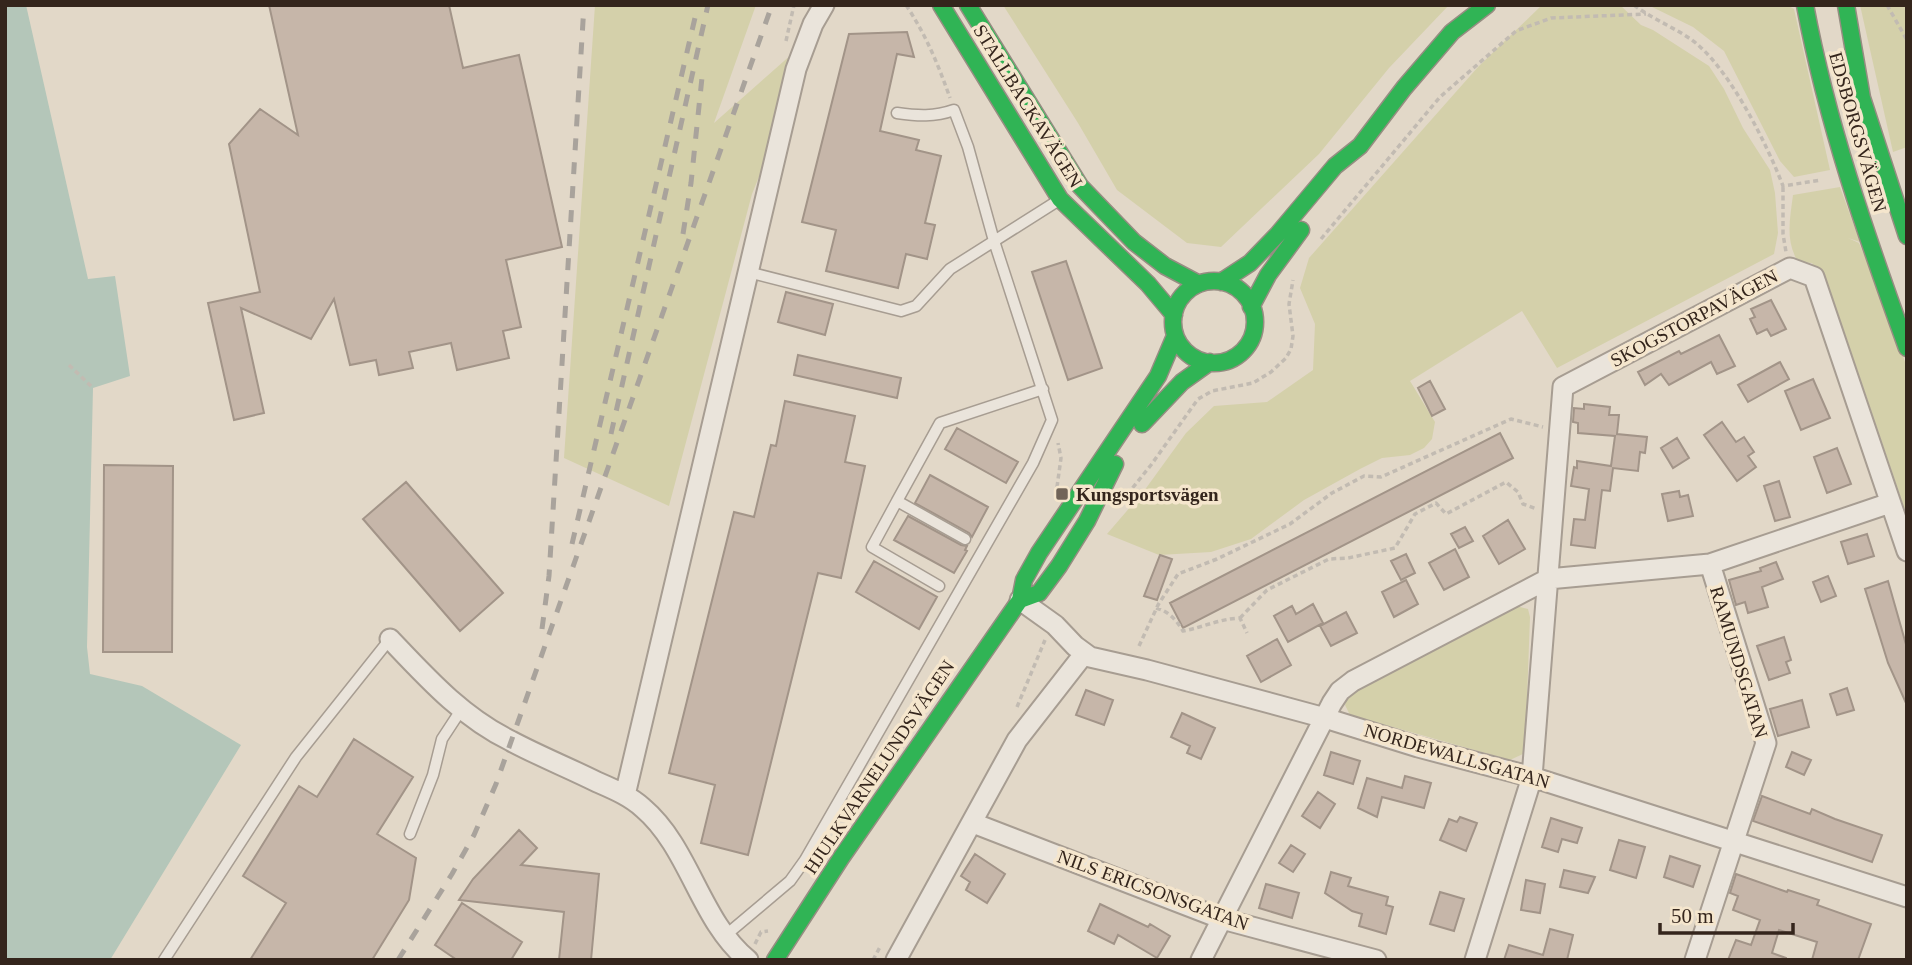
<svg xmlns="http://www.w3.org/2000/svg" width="1912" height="965" viewBox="0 0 1912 965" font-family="Georgia,serif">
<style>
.green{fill:#d4d0aa}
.water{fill:#b4c6b9}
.building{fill:#c6b6a9;stroke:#a29488;stroke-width:2}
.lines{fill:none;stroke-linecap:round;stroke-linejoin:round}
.lane-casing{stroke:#a79d92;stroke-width:13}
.street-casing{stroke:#a79d92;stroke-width:23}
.fast-casing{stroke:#968d82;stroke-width:19}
.path{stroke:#c2bbb2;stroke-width:3.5;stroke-dasharray:5 3.5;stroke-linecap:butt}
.lane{stroke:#eae4db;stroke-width:10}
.street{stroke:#eae4db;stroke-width:19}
.fast{stroke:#30b455;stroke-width:16}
.rail{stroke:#a9a39c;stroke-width:5;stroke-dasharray:12 12;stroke-linecap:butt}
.poi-dot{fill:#716458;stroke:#f5e6cd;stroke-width:2.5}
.labels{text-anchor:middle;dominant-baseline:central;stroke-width:7;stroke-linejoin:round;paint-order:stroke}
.street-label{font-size:19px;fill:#34251c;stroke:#f5e6cd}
.poi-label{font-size:19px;font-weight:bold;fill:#34251c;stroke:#f5e6cd;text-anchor:start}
</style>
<rect width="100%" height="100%" fill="#e2d8c8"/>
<path class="green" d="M595,5H756L714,123L818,31L752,194L669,506L564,458Z
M1003,5H1449L1389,68L1319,154L1221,247L1187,243L1117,190L1078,123Z
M1542,5H1620L1641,25L1653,30L1709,66L1724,89L1743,128L1770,170L1775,193L1778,233L1774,254L1557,368L1522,311L1410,381L1435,422L1432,439L1424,448L1410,455L1382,458L1360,469L1304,500L1251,539L1211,552L1159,555L1107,534L1144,491L1186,433L1214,406L1267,402L1313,370L1315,324L1300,288L1309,258L1478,67Z
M1648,5H1787L1794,9L1830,170L1794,177L1780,161L1724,51L1693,27Z
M1860,5H1907V147L1893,152Z
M1840,187L1860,242L1848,238L1859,243L1887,308L1907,368V516L1830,290L1812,263L1798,262C1785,240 1790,219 1793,195Z
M1516,606L1528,609L1530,617L1525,753L1510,760L1350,715L1345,705L1349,694Z"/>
<path class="water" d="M5,5H26L88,279L115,276L130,376L93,388L87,647L90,674L142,686L241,745L110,960H5Z"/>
<path class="building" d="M269,5H449L463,68L519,55L562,247L506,260L521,327L503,331L509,358L457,370L451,343L409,352L413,368L379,375L376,360L350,365L334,299L311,339L241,308L264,413L234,420L208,303L260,292L229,144L260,109L298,135Z
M907,32L914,57L897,54L880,131L919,140L916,150L941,156L925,223L935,225L927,259L906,254L898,288L826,271L836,230L802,222L849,34Z
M1066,261L1102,368L1068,380L1032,272Z
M786,292L833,304L825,335L778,322Z
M1771,300L1786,329L1771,336L1767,329L1757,334L1750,319L1755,317L1751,309Z
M1719,335L1735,366L1717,374L1711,362L1669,385L1661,374L1645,385L1638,372L1679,351L1681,354Z
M798,355L901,378L897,398L794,375Z
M1780,362L1789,379L1748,402L1738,385Z
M1813,379L1830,418L1801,430L1785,391Z
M1430,381L1445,409L1432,416L1418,388Z
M785,401L855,416L845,462L865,466L841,578L818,573L748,855L701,843L715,785L669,773L734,512L754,517L771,445L776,446Z
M1584,404L1610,407L1609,415H1619L1617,434L1647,437L1645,453L1640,452L1638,471L1613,468L1610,491L1602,490L1595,548L1571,545L1574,519L1585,520L1589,489L1571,486L1574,467L1577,468V461L1611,466L1615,436L1578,433V423L1573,422L1574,408L1584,409Z
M1722,422L1736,442L1744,437L1754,452L1748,456L1756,467L1737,481L1704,435Z
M957,428L1018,462L1006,483L945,449Z
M1500,433L1513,458L1183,628L1170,603Z
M1677,438L1689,458L1673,468L1661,448Z
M1837,448L1851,484L1827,493L1814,457Z
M104,465L173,466L172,652H103Z
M930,475L988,507L972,537L969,533L915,503Z
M1779,481L1790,517L1775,521L1764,486Z
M406,482L503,593L460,631L363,519Z
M1679,491L1680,497L1688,495L1693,516L1668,521L1662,494Z
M908,516L961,545L967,546L965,550L967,551L954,573L894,540Z
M1508,520L1525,549L1499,564L1483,536Z
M1465,527L1473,541L1459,548L1451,534Z
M1867,534L1874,556L1848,564L1841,542Z
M1455,549L1469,577L1444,590L1429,563Z
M1406,554L1415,573L1401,580L1391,561Z
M1160,555L1172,559L1157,600L1144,596Z
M874,561L937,597L919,629L856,592Z
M1776,562L1783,579L1762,587L1768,607L1748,613L1745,602L1736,605L1729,580L1761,571L1760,568Z
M1828,576L1836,596L1821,602L1813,582Z
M1406,580L1418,604L1394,617L1382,592Z
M1888,581L1907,648L1906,703L1888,663L1865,589Z
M1313,604L1323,623L1288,642L1274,616L1292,606L1296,614Z
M1346,612L1357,633L1331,646L1320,626Z
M1784,637L1791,660L1786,662L1790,673L1769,680L1757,646Z
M1277,639L1291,665L1261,682L1247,656Z
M1847,688L1854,710L1837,715L1830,694Z
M1086,690L1113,700L1104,725L1076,715Z
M1802,700L1809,727L1778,736L1770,709Z
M1182,713L1215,728L1201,759L1187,753L1190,746L1171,737Z
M354,739L413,777L377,834L416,858L409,900L372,960H250L286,903L243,876L299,786L317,797Z
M1331,752L1360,761L1353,784L1324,775Z
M1792,752L1811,760L1804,775L1786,767Z
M1405,776L1431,783L1424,808L1382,797L1377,817L1358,808L1367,778L1402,788Z
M1318,792L1335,804L1320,828L1302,816Z
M1762,796L1810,814L1812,809L1835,819L1882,835L1872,862L1753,821Z
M1460,817L1477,823L1466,851L1440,840L1449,819L1457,822Z
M1551,818L1582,828L1577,843L1562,839L1558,852L1542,847Z
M519,830L537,848L521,865L599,874L591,960H559L564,912L459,900L473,879Z
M1619,840L1645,847L1636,878L1610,870Z
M1291,845L1305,854L1293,872L1279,863Z
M975,854L1005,874L987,903L966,890L970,882L961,876Z
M1670,856L1700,866L1693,887L1664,877Z
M1564,870L1595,877L1588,893L1560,887Z
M1331,872L1351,878L1348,886L1388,897L1386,905L1393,907L1386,934L1359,926L1362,914L1352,911L1325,893Z
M1736,874L1787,892L1788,890L1819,900L1817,905L1871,924L1858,960H1812L1817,942L1779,930L1772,953L1786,958V960H1728L1736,940L1751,945L1760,920L1733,910L1738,896L1730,893Z
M1526,880L1545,884L1540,913L1521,910Z
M1266,884L1299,893L1292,918L1259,908Z
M1440,892L1464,899L1454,931L1430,924Z
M462,903L522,942L511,960H457L435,945Z
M1100,904L1148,927L1150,924L1170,936L1157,958L1118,935L1114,944L1088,931Z
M1550,929L1573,935L1567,960H1504L1509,945L1543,955Z"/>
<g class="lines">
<g class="lane-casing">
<path id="lane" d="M748,272L901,311L916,306L950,269L1059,200
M897,501L872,547L939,586
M965,539L897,501L940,423L1043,389
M410,834L433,775L442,739L461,710
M726,935L790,881L805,860L1033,463L1052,420L994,241L968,147L954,110C934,117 918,116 897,113
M164,960L296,757L390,639"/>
</g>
<g class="street-casing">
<path id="street" d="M1020,600L1055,625L1075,646L1090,657L1147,670L1325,718L1418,747L1532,777L1907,897
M390,639C427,678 462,717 511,741C539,756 569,768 597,782C613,789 630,796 643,808C690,848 700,921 748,960
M625,795L796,69L813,24L824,5
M973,823L1222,919L1376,960
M896,960L1017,740L1084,654
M1201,960L1332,703L1340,691L1353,681L1548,579L1710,564L1890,503
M1475,960L1532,777L1563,387L1790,268L1814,277L1907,551
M1695,960L1766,743L1710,564"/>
</g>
<g class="fast-casing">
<path id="fast" d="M941,5L1060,199L1148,284L1174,315
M968,5L1080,186L1134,242L1165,266L1199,284
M1805,5C1827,123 1866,235 1907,348
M1846,5L1862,98L1907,236
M1173 322a41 41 0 1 1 82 0a41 41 0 1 1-82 0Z
M1221,282L1250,263L1278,234L1335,166L1360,146L1404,88L1452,32L1487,5
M1251,307L1268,275L1301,230
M1142,424L1182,382L1210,362
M1020,600L1039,593L1059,566L1087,521L1115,464
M775,960L841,858L1020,600L1024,580L1039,553L1158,376L1175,336"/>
</g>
<path class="path" d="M906,5C926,35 938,64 950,98
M1634,5C1651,18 1671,26 1689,38C1727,63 1767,144 1783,186L1821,180
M1887,5L1907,40
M786,41L794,5
M1783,187V234L1786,252
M1321,239L1440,97L1516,31L1551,18L1646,14
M69,365L93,388
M1057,487L1061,458L1058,443
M1122,501L1151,465L1198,399L1212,391L1253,383L1271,372L1286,358L1291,349L1293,336L1289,304L1293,280
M1156,608C1169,611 1177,621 1183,631C1204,627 1219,619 1240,618L1247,633
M1240,618L1267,590L1329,559L1348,558L1395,548L1415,514L1436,503L1446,514L1506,482L1518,492L1523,504L1537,509
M1139,646L1158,605L1178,574L1217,559L1290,524L1332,493L1364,476L1381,477L1511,419L1543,427
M1017,707L1045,640
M755,944L761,932L768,931
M873,960L880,947"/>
<use href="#lane" class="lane"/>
<use href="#street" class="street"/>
<use href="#fast" class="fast"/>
<path class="rail" d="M683,234L691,183L703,68
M611,434L708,5
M572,544L698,5
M542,629L549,576L584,5
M398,960L452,874L474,835L496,784L772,5"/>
</g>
<rect class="poi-dot" x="1055" y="487" width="14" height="14" rx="3.5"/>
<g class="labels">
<g class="street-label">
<text transform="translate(1028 106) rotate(58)">STALLBACKAVÄGEN</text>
<text transform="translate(1858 132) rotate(74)">EDSBORGSVÄGEN</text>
<text transform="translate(1694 318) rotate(-28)">SKOGSTORPAVÄGEN</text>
<text transform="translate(1739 662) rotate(73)">RAMUNDSGATAN</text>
<text transform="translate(1457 756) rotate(16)">NORDEWALLSGATAN</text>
<text transform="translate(879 767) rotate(-56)">HJULKVARNELUNDSVÄGEN</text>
<text transform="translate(1153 890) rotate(20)">NILS ERICSONSGATAN</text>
</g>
<g class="poi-label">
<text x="1076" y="494">Kungsportsvägen</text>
</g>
</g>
<rect width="1912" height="965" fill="none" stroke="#34251c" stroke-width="14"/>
<path d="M1660 923v10h133v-10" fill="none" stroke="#34251c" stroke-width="3.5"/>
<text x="1671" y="923" font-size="21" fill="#34251c" stroke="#f5e6cd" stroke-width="5" paint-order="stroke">50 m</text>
</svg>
